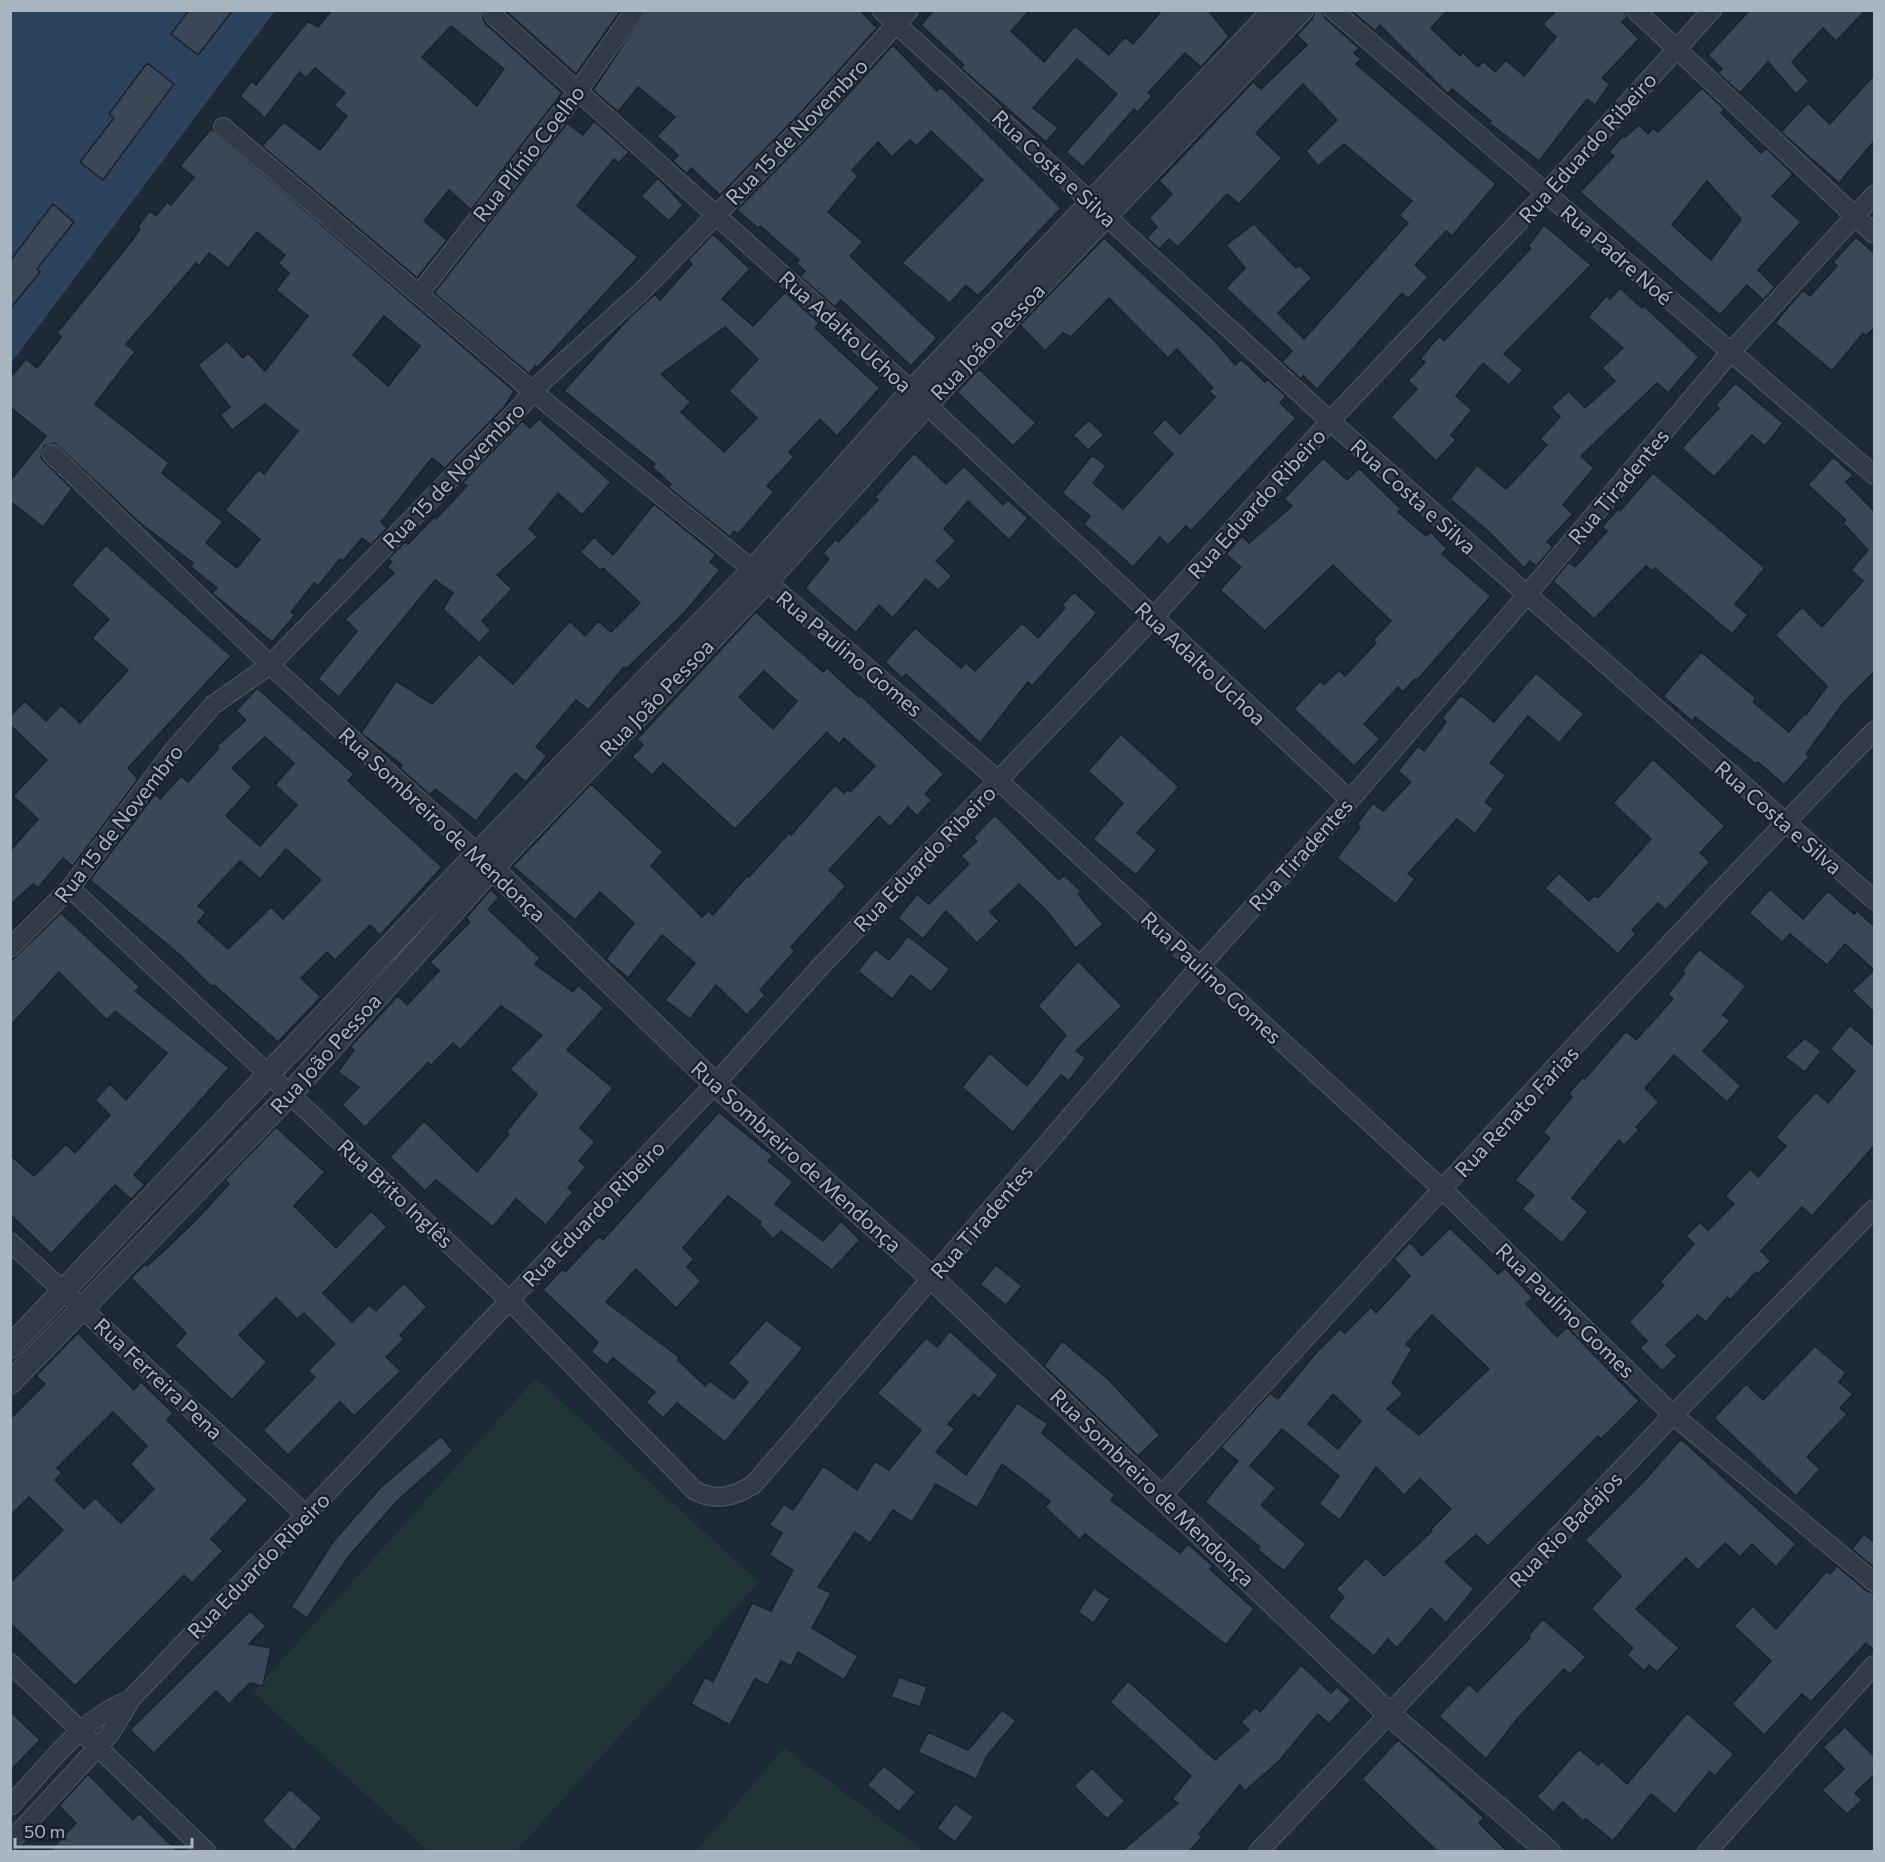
<svg xmlns="http://www.w3.org/2000/svg" width="1885" height="1862" viewBox="0 0 1885 1862" font-family="Commissioner,sans-serif">
<style>
.green{fill:#1f3537}
.water{fill:#2d435d}
.building{fill:#394757;stroke:#19222d;stroke-width:1.5;fill-rule:evenodd}
.lines{fill:none;stroke-linecap:round;stroke-linejoin:round}
.minor-casing{stroke:#4e5865;stroke-width:20}
.tertiary-casing{stroke:#4e5865;stroke-width:24}
.minor{stroke:#313b47;stroke-width:18}
.tertiary{stroke:#313b47;stroke-width:22}
.labels{text-anchor:middle;dominant-baseline:central;stroke-width:4.5;stroke-linejoin:round;paint-order:stroke}
.street-label{font-size:21px;fill:#aab5c4;stroke:#17202b}
</style>
<rect width="100%" height="100%" fill="#1d2936"/>
<path class="green" d="M536,1378L759,1582L516,1851H428L253,1692Z
M784,1748L924,1851H696Z"/>
<path class="water" d="M11,11H275L11,363Z"/>
<path class="building" d="M189,10H233L198,55L171,34Z
M332,10H485L483,19L486,24L562,93L471,210L449,190L424,221L447,240L417,278L262,146L284,122L320,150L347,116L334,105L345,93L315,68L306,78L300,72L265,118L240,96L252,81L256,85L308,21L318,27ZM451,26L504,69L477,106L422,57Z
M505,10H621L576,74Z
M646,10H860L877,28L804,109L720,195L691,168L687,174L673,161L678,155L657,136L675,117L638,87L618,112L593,90Z
M934,10H1030L1011,31L1044,62L1075,26L1109,55L1125,37L1133,44L1162,10H1208L1229,36L1201,67L1185,53L1148,93L1152,96L1138,112L1134,109L1083,167L1066,152L1117,94L1077,59L1033,108L1058,128L1046,142L961,68L964,65L921,25Z
M1315,10H1322L1326,19L1359,48L1354,53L1361,59L1356,64L1496,184L1452,236L1446,231L1415,265L1428,277L1408,299L1402,293L1317,389L1303,376L1301,379L1282,362L1292,351L1226,288L1245,268L1226,245L1254,224L1296,268L1299,265L1312,278L1278,313L1304,339L1408,223L1399,215L1412,201L1344,144L1318,166L1306,151L1337,120L1303,84L1256,133L1282,158L1239,204L1227,194L1178,247L1169,239L1159,249L1147,238L1157,227L1149,218L1172,194L1159,181L1253,82L1261,89L1307,45L1297,35L1312,19Z
M1351,10H1448L1431,28L1460,56L1463,53L1478,67L1483,61L1495,72L1506,60L1524,76L1556,37L1543,24L1557,10H1624L1627,17L1622,22L1639,39L1602,78L1610,84L1595,105L1587,99L1539,161L1489,123L1491,121L1452,89L1448,94L1380,25L1375,31Z
M1750,10H1866L1836,41L1823,28L1792,62L1809,81L1796,94L1768,62L1740,93L1718,73L1722,69L1708,55Z
M893,45L937,91L941,87L1061,208L978,296L966,285L950,303L902,263L983,180L931,131L917,146L910,140L892,157L878,142L852,170L858,176L828,212L863,242L850,256L937,338L911,366L841,300L835,307L800,276L805,271L796,263L799,260L760,226L758,228L737,210L820,125Z
M147,63L174,84L103,180L80,162L114,118L109,114Z
M1875,74V140L1839,183L1781,132L1808,103L1830,124Z
M1702,88L1724,109L1721,113L1761,153L1766,148L1793,174L1772,196L1801,222L1758,270L1775,287L1763,300L1747,285L1720,315L1580,192L1614,156L1609,152L1623,136L1625,137L1639,125L1648,134L1653,128L1658,132ZM1707,181L1741,219L1711,260L1672,225Z
M594,121L629,152L619,163L614,159L577,206L638,257L537,368L535,366L529,374L434,293L567,123L583,135Z
M211,129L514,391L505,406L445,468L432,458L381,522L387,528L371,545L362,538L343,561L340,559L318,586L314,583L291,612L295,615L272,642L212,593L217,588L191,567L193,563L140,523L55,443L44,446L41,458L72,489L43,527L10,501V481L46,436L10,407V378L26,359L37,368L61,337L57,333L130,243L140,229L137,227L150,211L156,216L167,202L171,205L194,177L180,166ZM257,232L285,255L278,263L289,273L276,290L308,316L265,371L248,353L243,358L227,341L198,365L230,407L220,415L232,430L265,404L298,431L264,474L259,469L225,510L260,539L237,568L206,543L223,522L162,473L169,463L95,404L135,352L126,344L196,263L199,266L209,253L228,268ZM384,316L420,346L388,386L353,355Z
M658,178L683,205L669,221L641,196Z
M53,204L74,222L37,269L40,272L10,309V261Z
M1544,225L1591,265L1504,354L1523,370L1509,385L1483,363L1456,396L1472,410L1451,435L1456,440L1436,461L1391,417L1417,389L1408,381L1425,362L1420,359L1439,336L1444,341L1531,248L1528,246Z
M713,234L750,269L722,299L753,326L785,292L819,323L815,328L880,388L837,436L820,419L789,452L794,457L767,486L774,492L738,534L734,531L730,537L668,487L671,484L652,467L655,464L564,391L628,319L655,294L660,300L692,264L688,260ZM725,327L758,359L729,391L757,418L724,452L681,412L691,402L661,374Z
M1856,237L1875,254V327L1866,336L1863,333L1832,371L1775,323L1803,290L1810,296L1837,266L1833,262Z
M1104,238L1213,339L1235,365L1241,359L1265,382L1267,379L1286,396L1280,403L1296,418L1191,531L1186,526L1168,545L1160,537L1133,567L1084,524L1090,516L1062,493L1092,455L1106,466L1093,483L1123,509L1173,454L1152,433L1165,419L1180,434L1215,397L1209,391L1213,388L1177,349L1168,358L1109,298L1071,337L1063,333L1045,351L1020,325Z
M1620,288L1642,308L1644,306L1699,357L1668,393L1657,383L1581,456L1594,468L1563,505L1573,514L1547,542L1553,547L1536,566L1530,561L1524,568L1489,532L1450,499L1477,465L1506,489L1547,445L1540,439L1560,417L1551,407L1569,391L1585,408L1615,381L1602,368L1623,348L1588,317L1606,296L1610,299Z
M979,369L1036,423L1013,446L957,392Z
M1735,383L1783,423L1765,446L1752,435L1714,477L1682,448L1719,408L1716,405Z
M539,419L611,482L582,515L558,493L529,529L538,537L497,575L512,589L482,621L491,630L479,643L443,609L453,593L435,580L339,697L318,679L357,631L345,619L394,573L387,567L392,562L388,559L405,542L408,544L434,517L436,519L467,486L462,483L522,421L530,428Z
M1089,420L1104,435L1088,450L1073,435Z
M914,453L946,484L964,466L1003,505L1008,500L1028,518L1009,540L968,501L944,529L956,541L936,561L952,576L938,590L926,579L893,618L879,605L856,633L805,588L829,559L823,553L836,539L838,542L878,500L875,497Z
M1833,457L1853,475L1846,482L1875,512V671L1844,702L1806,754L1809,757L1784,785L1758,762L1756,764L1695,717L1692,721L1663,696L1701,652L1756,698L1753,702L1789,732L1804,714L1806,715L1827,686L1775,635L1802,607L1822,627L1863,581L1851,570L1868,550L1843,523L1846,520L1808,485Z
M1323,458L1347,480L1359,468L1401,509L1398,512L1426,536L1431,532L1447,549L1442,554L1491,596L1417,680L1415,679L1403,692L1398,687L1364,724L1380,739L1354,766L1294,709L1320,681L1324,685L1339,670L1345,676L1376,643L1373,640L1391,621L1333,565L1265,631L1220,590L1241,567L1226,554L1242,536L1249,543L1292,506L1284,499Z
M1653,473L1765,568L1735,604L1748,615L1732,634L1655,568L1652,571L1646,566L1594,619L1553,581L1569,562L1575,567L1607,531L1602,527L1618,509L1620,511Z
M654,504L716,555L710,562L720,570L684,613L626,669L624,667L588,710L576,700L536,747L547,756L526,782L515,773L476,821L435,789L430,795L400,768L402,765L361,733L396,681L432,704L479,654L513,684L570,621L585,636L598,621L611,632L640,603L603,568L600,570L580,552L594,537L613,555Z
M106,545L231,656L128,768L138,779L73,866L63,858L38,888L33,884L10,905V851L38,819L13,796L47,760L10,725V716L25,701L46,721L61,705L80,723L128,670L92,638L109,619L71,585Z
M1074,592L1097,613L1032,686L1028,682L980,743L906,674L902,678L885,662L915,628L961,668L966,663L975,671L1022,623L1038,638L1065,608L1062,605Z
M756,612L823,672L827,668L859,697L860,695L944,774L925,794L932,800L917,816L908,807L890,827L879,816L829,870L846,886L791,947L795,951L760,990L765,995L747,1015L716,985L690,1019L665,1000L695,963L662,935L628,978L606,959L634,923L600,892L575,920L513,866L591,784L663,852L651,866L702,917L709,911L713,915L747,876L749,877L789,833L791,835L835,785L844,793L848,789L850,792L875,766L844,738L839,744L827,732L735,829L663,763L652,775L632,757L643,745L637,739ZM764,671L797,701L773,729L739,697Z
M1536,673L1584,714L1559,743L1528,716L1490,763L1506,775L1485,802L1494,809L1475,834L1457,819L1408,874L1415,879L1396,904L1337,858L1360,827L1357,824L1373,803L1383,811L1411,782L1398,771L1418,746L1424,751L1446,722L1442,718L1461,695L1494,722Z
M257,688L354,774L348,781L442,867L380,935L370,925L335,960L327,952L301,978L321,997L278,1042L214,985L212,987L180,955L90,880L155,794L160,799L181,776L188,782L219,748L217,746L246,720L236,711ZM265,737L294,763L275,785L297,805L260,846L226,816L252,787L232,768ZM286,849L321,880L283,919L271,907L228,949L198,922L206,912L198,906L240,861L260,879Z
M1121,734L1179,787L1137,833L1157,850L1136,875L1093,839L1123,803L1088,771Z
M1653,759L1725,826L1700,853L1710,862L1666,910L1658,903L1632,930L1636,934L1618,954L1545,888L1559,873L1589,901L1595,895L1598,898L1651,839L1613,803Z
M995,815L1059,880L1064,875L1081,891L1078,894L1103,924L1076,948L1045,909L1019,884L990,912L999,921L977,943L946,911L923,939L898,918L917,894L929,904L969,864L961,856L977,841L973,838Z
M491,889L499,898L488,909L540,958L535,964L573,992L578,985L604,1008L567,1050L613,1088L580,1128L595,1142L579,1161L586,1167L568,1188L573,1192L546,1225L516,1199L493,1227L436,1180L425,1191L390,1157L424,1121L477,1172L509,1134L506,1132L537,1094L510,1069L542,1035L501,1006L460,1050L453,1043L431,1065L428,1063L365,1127L342,1105L359,1087L338,1072L354,1050L350,1047L398,996L407,1005L439,971L430,962L470,922L466,918Z
M1770,889L1803,919L1828,891L1854,914L1857,911L1875,927V1013L1852,991L1874,970L1845,944L1827,965L1790,934L1782,942L1749,913Z
M61,913L140,987L135,991L229,1068L134,1175L145,1185L131,1199L115,1185L51,1254L10,1214V1155L34,1176L66,1144L75,1153L110,1115L95,1100L110,1084L126,1100L167,1053L115,1011L107,1020L59,972L10,1026V962Z
M908,936L950,969L931,992L911,975L892,999L858,971L875,949L889,960Z
M1699,949L1746,986L1723,1015L1730,1021L1703,1051L1741,1086L1727,1102L1674,1055L1645,1088L1659,1102L1636,1127L1639,1130L1624,1145L1619,1140L1572,1198L1588,1212L1562,1243L1522,1209L1534,1195L1515,1180L1550,1138L1543,1132L1572,1097L1569,1093L1583,1077L1585,1079L1626,1031L1636,1040L1673,999L1668,994L1685,973L1682,971Z
M1078,961L1122,1006L1076,1051L1086,1058L1069,1081L1061,1075L1013,1132L962,1087L990,1053L1027,1086L1066,1035L1038,1006Z
M1850,1025L1875,1047V1145L1812,1216L1802,1207L1761,1251L1771,1261L1758,1274L1756,1272L1730,1300L1727,1297L1706,1322L1698,1315L1666,1345L1677,1356L1662,1371L1640,1348L1647,1341L1629,1322L1664,1285L1660,1282L1694,1244L1686,1236L1700,1222L1708,1230L1734,1204L1725,1196L1750,1169L1758,1177L1786,1146L1776,1137L1794,1116L1816,1092L1828,1103L1855,1071L1830,1049Z
M1805,1038L1821,1051L1805,1072L1785,1057Z
M719,1112L773,1156L768,1161L793,1182L775,1204L823,1241L841,1221L860,1240L832,1270L781,1231L773,1239L759,1224L761,1222L728,1196L683,1248L694,1259L687,1267L701,1281L676,1308L636,1269L606,1302L679,1357L678,1360L705,1386L710,1381L734,1399L748,1382L728,1363L766,1320L803,1348L725,1442L677,1403L663,1418L646,1402L655,1392L613,1358L607,1365L591,1352L598,1342L543,1290L562,1269L565,1272L599,1236L603,1240Z
M276,1127L325,1172L294,1206L336,1248L371,1211L387,1227L323,1293L352,1322L369,1305L376,1311L404,1283L427,1307L400,1335L404,1339L386,1357L401,1371L354,1416L340,1402L288,1455L263,1430L315,1377L308,1371L335,1344L304,1313L297,1319L276,1298L239,1335L267,1362L232,1400L175,1346L186,1333L131,1278L145,1264L147,1266L165,1250L198,1218L229,1184L225,1180Z
M1450,1228L1498,1274L1505,1268L1533,1298L1526,1304L1557,1337L1567,1327L1639,1401L1601,1439L1598,1436L1488,1546L1476,1535L1445,1562L1474,1589L1446,1623L1431,1608L1397,1648L1388,1639L1374,1656L1328,1617L1344,1597L1336,1589L1366,1558L1384,1576L1432,1531L1431,1529L1451,1509L1420,1479L1404,1495L1376,1467L1340,1520L1319,1504L1339,1476L1282,1429L1250,1466L1276,1488L1261,1505L1306,1544L1284,1571L1258,1550L1260,1547L1205,1502L1238,1461L1221,1447L1270,1393L1278,1399L1316,1353L1340,1329L1345,1333L1371,1307L1376,1313L1410,1276L1394,1259L1410,1242L1422,1256ZM1432,1315L1489,1369L1419,1435L1387,1409L1403,1394L1392,1383L1412,1349L1406,1344ZM1333,1394L1361,1421L1338,1449L1308,1424Z
M996,1265L1022,1286L1006,1305L980,1284Z
M950,1331L998,1375L979,1399L974,1394L948,1424L955,1429L936,1452L966,1475L1017,1403L1048,1424L1042,1433L1115,1495L1111,1500L1180,1553L1188,1544L1213,1566L1210,1569L1254,1609L1226,1645L1085,1534L1080,1540L1045,1507L1050,1501L1002,1464L977,1508L936,1484L912,1522L893,1510L870,1543L855,1532L818,1587L831,1593L812,1628L858,1656L844,1680L798,1652L791,1666L781,1661L768,1685L755,1679L730,1725L691,1704L705,1677L713,1682L752,1603L771,1611L793,1570L769,1555L782,1533L769,1525L784,1504L793,1510L823,1466L857,1490L875,1461L889,1470L921,1430L877,1393L926,1338L937,1347Z
M78,1333L134,1390L141,1382L173,1413L167,1420L248,1500L211,1539L223,1551L192,1583L184,1575L75,1686L10,1623V1583L63,1530L29,1497L10,1516V1419L45,1384L36,1376ZM113,1412L147,1446L130,1464L154,1489L121,1523L95,1498L84,1509L55,1480L62,1473L57,1468Z
M1062,1341L1109,1380L1160,1435L1138,1456L1044,1366Z
M1815,1346L1846,1373L1839,1382L1853,1394L1840,1408L1847,1414L1807,1457L1820,1469L1796,1496L1714,1418L1746,1384L1763,1400Z
M441,1436L453,1451L397,1501L349,1556L307,1618L291,1607L333,1542L380,1488Z
M1681,1439L1796,1544L1776,1567L1752,1544L1740,1557L1725,1543L1698,1570L1686,1558L1636,1609L1679,1648L1657,1672L1649,1665L1644,1671L1627,1655L1633,1648L1591,1609L1621,1576L1585,1540L1645,1480Z
M1864,1534L1875,1543V1568L1852,1549Z
M1837,1566L1867,1591L1875,1593V1651L1866,1643L1811,1702L1802,1694L1764,1735L1732,1704L1771,1661L1734,1626L1753,1606L1776,1629L1827,1571L1830,1574Z
M1094,1588L1110,1599L1094,1623L1078,1612Z
M250,1611L266,1626L249,1644L271,1648L263,1686L250,1683L229,1704L216,1691L154,1753L130,1730Z
M1543,1619L1586,1657L1570,1674L1564,1669L1517,1719L1486,1759L1439,1716L1469,1684L1477,1692L1530,1638L1528,1636Z
M1301,1665L1331,1693L1337,1687L1351,1700L1329,1724L1318,1714L1279,1761L1245,1791L1240,1785L1199,1834L1202,1837L1189,1851H1122L1178,1803L1172,1799L1191,1776L1110,1702L1128,1681L1215,1760L1249,1730L1241,1722L1256,1707L1260,1712Z
M899,1677L927,1687L920,1707L891,1697Z
M1002,1710L1016,1721L987,1756L976,1779L918,1752L928,1732L968,1750Z
M10,1711L40,1740L10,1771Z
M1687,1713L1734,1754L1715,1776L1710,1771L1675,1814L1651,1794L1613,1841L1586,1819L1583,1821L1563,1802L1553,1812L1537,1797L1579,1749L1598,1765L1602,1761L1627,1784Z
M1845,1727L1875,1757V1774L1855,1793L1862,1800L1847,1814L1822,1790L1844,1769L1823,1747Z
M1398,1740L1484,1818L1479,1823L1507,1851H1437L1362,1779Z
M884,1766L916,1792L899,1812L867,1785Z
M1092,1768L1125,1801L1107,1819L1074,1786Z
M88,1774L133,1820L139,1813L177,1851H50L76,1823L59,1806Z
M290,1789L322,1818L294,1851L262,1821Z
M955,1804L974,1817L955,1842L937,1828Z"/>
<g class="lines">
<g class="minor-casing">
<path id="minor" d="M881,10L1330,421L1874,900
M1333,10L1874,475
M1635,10L1874,234
M494,16L912,391L1350,800
M223,127L532,391L753,570L998,780L1442,1189L1673,1415L1874,1582
M419,294L578,91L635,10
M52,454L270,665L487,862
M70,888L509,1300L694,1490C715,1502 734,1497 754,1484L1200,966L1350,800L1526,596L1730,353L1874,195
M10,948L70,888L173,751L213,705L270,665L523,404L532,391L642,291L812,117L909,10
M10,1242L306,1515
M1162,1495C1397,1238 1631,980 1874,731
M10,1663L207,1852
M10,1806C47,1767 80,1719 131,1699
M10,1842L110,1734L131,1699L715,1084L822,965L1153,618L1330,421L1547,192L1712,10
M1258,1852L1673,1415L1874,1209
M1707,1852L1874,1665"/>
</g>
<g class="tertiary-casing">
<path id="tertiary" d="M492,868L715,1084L932,1278L1389,1714L1549,1852
M10,1347L478,853L753,570L912,391L1274,10
M10,1383L291,1093L492,868L766,582L926,405L1302,10"/>
</g>
<use href="#minor" class="minor"/>
<use href="#tertiary" class="tertiary"/>
</g>
<g class="labels">
<g class="street-label">
<text transform="translate(796 131) rotate(-46)">Rua 15 de Novembro</text>
<text transform="translate(1587 147) rotate(-48)">Rua Eduardo Ribeiro</text>
<text transform="translate(528 153) rotate(-52)">Rua Plínio Coelho</text>
<text transform="translate(1055 168) rotate(43)">Rua Costa e Silva</text>
<text transform="translate(1617 254) rotate(41)">Rua Padre Noé</text>
<text transform="translate(846 331) rotate(42)">Rua Adalto Uchoa</text>
<text transform="translate(987 341) rotate(-46)">Rua João Pessoa</text>
<text transform="translate(453 475) rotate(-46)">Rua 15 de Novembro</text>
<text transform="translate(1618 486) rotate(-50)">Rua Tiradentes</text>
<text transform="translate(1414 496) rotate(42)">Rua Costa e Silva</text>
<text transform="translate(1256 503) rotate(-48)">Rua Eduardo Ribeiro</text>
<text transform="translate(850 653) rotate(40)">Rua Paulino Gomes</text>
<text transform="translate(1201 663) rotate(43)">Rua Adalto Uchoa</text>
<text transform="translate(656 697) rotate(-46)">Rua João Pessoa</text>
<text transform="translate(1779 817) rotate(41)">Rua Costa e Silva</text>
<text transform="translate(118 823) rotate(-52)">Rua 15 de Novembro</text>
<text transform="translate(443 824) rotate(43)">Rua Sombreiro de Mendonça</text>
<text transform="translate(1300 854) rotate(-48)">Rua Tiradentes</text>
<text transform="translate(924 858) rotate(-46)">Rua Eduardo Ribeiro</text>
<text transform="translate(1212 977) rotate(43)">Rua Paulino Gomes</text>
<text transform="translate(325 1053) rotate(-48)">Rua João Pessoa</text>
<text transform="translate(1516 1111) rotate(-47)">Rua Renato Farias</text>
<text transform="translate(797 1156) rotate(42)">Rua Sombreiro de Mendonça</text>
<text transform="translate(396 1193) rotate(43)">Rua Brito Inglês</text>
<text transform="translate(593 1213) rotate(-46)">Rua Eduardo Ribeiro</text>
<text transform="translate(981 1221) rotate(-49)">Rua Tiradentes</text>
<text transform="translate(1566 1310) rotate(44)">Rua Paulino Gomes</text>
<text transform="translate(159 1378) rotate(43)">Rua Ferreira Pena</text>
<text transform="translate(1153 1487) rotate(44)">Rua Sombreiro de Mendonça</text>
<text transform="translate(1565 1529) rotate(-46)">Rua Rio Badajos</text>
<text transform="translate(258 1565) rotate(-46)">Rua Eduardo Ribeiro</text>
</g>
</g>
<rect width="1885" height="1862" fill="none" stroke="#aab5c4" stroke-width="24"/>
<path d="M15 1838v9h177v-9" fill="none" stroke="#aab5c4" stroke-width="3"/>
<text x="24" y="1838" font-size="18" fill="#aab5c4" stroke="#17202b" stroke-width="4.5" paint-order="stroke">50 m</text>
</svg>
